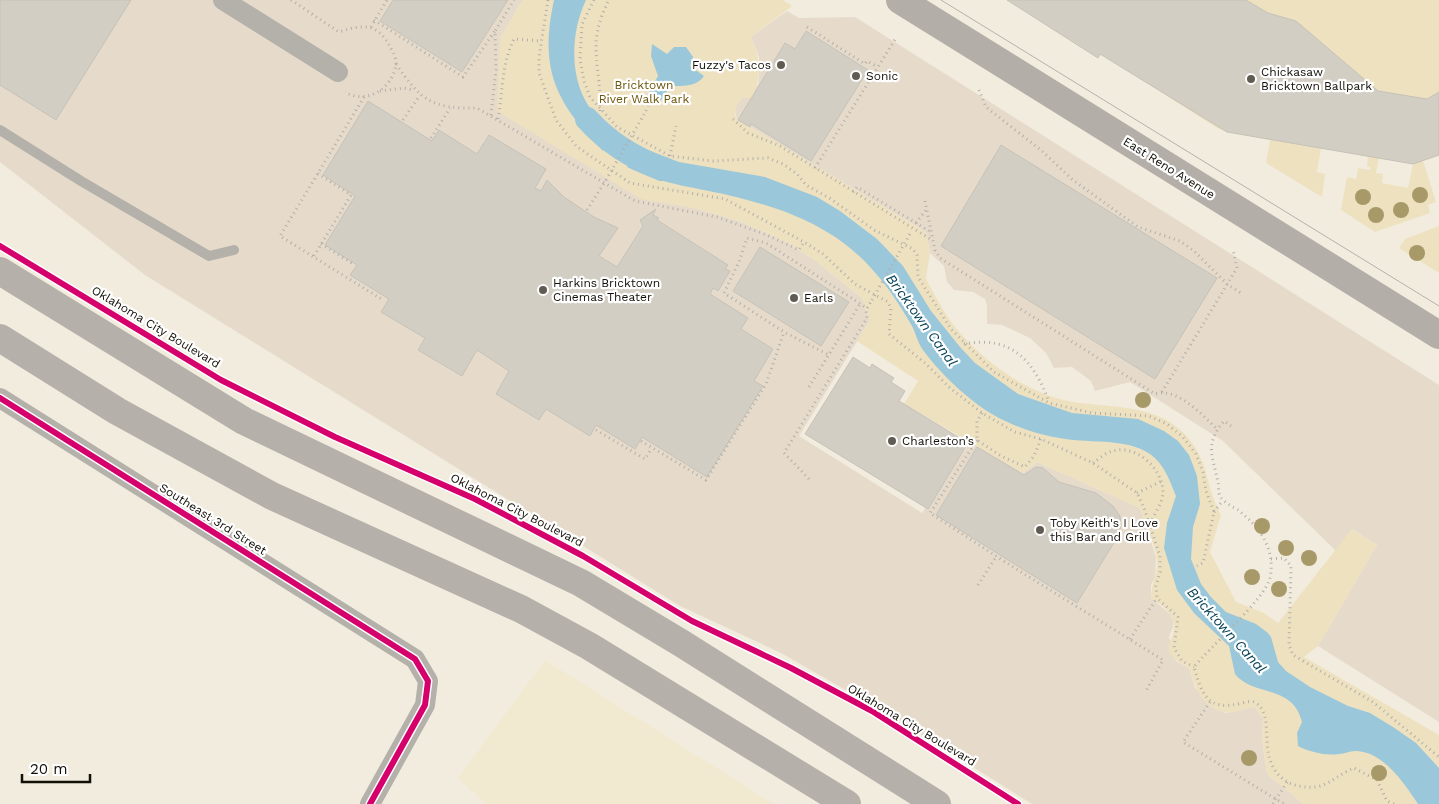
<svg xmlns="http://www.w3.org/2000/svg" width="1439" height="804" viewBox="0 0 1439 804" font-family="'Work Sans',sans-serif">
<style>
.commercial{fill:#e6dbcb}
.built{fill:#f2e9d1}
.green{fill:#eee1c0;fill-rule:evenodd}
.water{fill:#9ac7d9}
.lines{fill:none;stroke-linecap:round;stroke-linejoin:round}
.canal{stroke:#9ac7d9;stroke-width:24}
.building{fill:#d3cec4;stroke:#c6c2b7}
.path{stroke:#b2afa9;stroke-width:3;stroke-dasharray:1 4;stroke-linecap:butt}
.lane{stroke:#b4b0aa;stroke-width:10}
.street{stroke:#b4b0aa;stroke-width:20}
.secondary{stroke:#b3aea8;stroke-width:28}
.primary{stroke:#b6b0aa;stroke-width:28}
.tram{stroke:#b6b0aa;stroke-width:1}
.path-bridge{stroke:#b2afa9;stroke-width:3;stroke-dasharray:1 4;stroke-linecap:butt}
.cycleway-casing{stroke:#fff;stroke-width:9}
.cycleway{stroke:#d6006c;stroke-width:6}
.tree{fill:#a89969}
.poi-dot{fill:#605c53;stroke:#fff;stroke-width:2}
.labels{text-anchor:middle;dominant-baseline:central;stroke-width:4.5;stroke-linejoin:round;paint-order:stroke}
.poi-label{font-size:12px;fill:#120f07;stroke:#fff;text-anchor:start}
.park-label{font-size:12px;fill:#6b5509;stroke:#fff}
.street-label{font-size:12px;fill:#120f07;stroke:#fff}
.water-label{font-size:14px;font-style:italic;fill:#003e54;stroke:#fff}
</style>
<rect width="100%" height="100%" fill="#f2ecdf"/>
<path class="commercial" d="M0,0H523L500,38L694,208L739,221L790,244L816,261L862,298L870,320L799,436L922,513L971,441L1023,473L1037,462L1140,508L1156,557L1155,578L1151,585V598L1170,614L1173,620V627L1169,637L1176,661L1189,668L1195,688L1225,713L1255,707L1263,719L1262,739L1267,774L1304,804H1032L903,723L781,653L680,606L145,275L0,162Z
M787,11L799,18L855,17L1439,385V722L1318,646L1377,545L1352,529L1336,551L1223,441L1130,382L1095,391L1091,381L1072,367L1054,368L1046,353L1030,338L1002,325L987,324V306L985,299L973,292L954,290L947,282L944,266L930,253L926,232L737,119L735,111L737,104L742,98L748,97L758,84L759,77V57L751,37Z"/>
<path class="built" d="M545,660L774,804H486L458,778Z"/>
<path class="green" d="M523,0H783L792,6L751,37C761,62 762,73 752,98H742C737,104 732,111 737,119L926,232L930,253L926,278L928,283C938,300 947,319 961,334C990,367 1036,398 1080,403C1113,407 1152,406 1178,428C1210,455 1203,481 1221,515L1210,552L1236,602L1264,613L1278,623L1352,529L1377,545L1318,646L1304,657L1439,735V804H1304L1267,774L1262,739L1263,719L1255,707C1247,708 1232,714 1224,712C1202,708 1195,687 1189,668C1151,647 1179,643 1173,620C1170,610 1159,604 1151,598C1151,584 1158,574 1157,560C1155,542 1144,526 1140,508L1037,462L1023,473L904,404L918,381L857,341L870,320L862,298L816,261L790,244L739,221L694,208L641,199L497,111L500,38Z
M1007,0H1439V155L1423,161L1436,202L1428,205L1430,213L1375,232L1341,210L1347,177L1356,179L1358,168L1370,170V167H1367L1368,155L1321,148L1317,172L1325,174L1322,197L1266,163L1270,140L1227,132L1217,128L1101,54L1098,58ZM1379,157L1413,164L1408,188L1382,183L1383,174L1376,173Z
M1439,226V273L1399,248L1405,239Z"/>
<path class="water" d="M554,0H586C571,31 569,75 588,105C595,116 605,125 614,135L603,151C555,102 539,69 554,0Z
M652,44L667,54L674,47H686L693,57L690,66L704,76C697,87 682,86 671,86L659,103L647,96L658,76L651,56Z
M640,147L679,162L765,177L817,197L840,211L877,239L903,266L931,311L960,347L975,363L1018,394L1072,413L1138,419L1164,431L1178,441L1189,455L1197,476L1200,504L1193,527L1191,559L1201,584L1211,597L1226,612L1256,624L1268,633L1271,637L1278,662L1286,671L1310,687L1348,706L1370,713L1393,727L1416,743L1439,768V804H1418C1404,783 1383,751 1355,751C1349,751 1345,754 1339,754C1326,756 1309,752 1298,746L1297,733L1302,722C1293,684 1253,697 1235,674L1229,646L1194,613L1177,590L1164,548L1167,523L1176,496C1172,487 1169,477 1163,468C1145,438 1104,443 1074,440C1039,437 1000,423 973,401C954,386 937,369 923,350C918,343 916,334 912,326C891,289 865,254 827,232C799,215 768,205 736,197C697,187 665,186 627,167Z"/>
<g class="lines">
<path class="canal" d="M587,119C609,143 632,157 662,169"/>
</g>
<path class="building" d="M0,0H131L56,120L0,85Z
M393,0H508L462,72L380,21Z
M1007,0H1246L1268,13L1296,21L1378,91L1427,99L1439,92V155L1413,164L1227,132L1100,54L1098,58Z
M806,31L868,70L811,161L751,124L750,127L738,120L785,43L795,49Z
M368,101L432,141L439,130L477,154L489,135L546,169L535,188L541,191L547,180L564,197L594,217L618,228L599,256L617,267L643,226L640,220L656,209L653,215L659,218L657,220L728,265L725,269L730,271L718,291L713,288L710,294L748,318L741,329L773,349L754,381L763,386L707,477L642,437L635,449L596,425L590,436L546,409L539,420L496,394L509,371L477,350L462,376L418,350L425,338L381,312L389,299L350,275L357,265L325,245L355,196L323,175Z
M1001,145L1217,278L1155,379L941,246Z
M760,247L849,302L821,346L733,291Z
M853,357L870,368L872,364L894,378L891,382L905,391L899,401L968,443L928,509L805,434Z
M977,447L1024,475L1036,467L1043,468L1059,482L1096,493L1113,506L1120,516L1121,525L1118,536L1077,603L936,515Z"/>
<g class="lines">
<path class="path" d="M291,0L339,32C363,24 378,23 390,47C393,52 397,59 396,65C392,89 366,105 345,92
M548,0L539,57V73L556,120L576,146L630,183L725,199L804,242L823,254L855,284L888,302L891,309L889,334L925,363L949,387L982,413L1015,432L1041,439L1093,463L1137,493L1144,508L1160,556V572L1156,586L1157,598L1178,617L1174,648L1182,661L1194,667
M594,0L582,24L580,59L584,81L590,97L617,127L670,156L713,161L768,158L783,164L797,174L806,185L831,199L874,230L913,249L917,255L918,277L951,329L994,372L1049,403L1092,413L1149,416L1167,424L1183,437L1196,454L1203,472L1206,491L1214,512L1203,563L1197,566
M374,20L463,77L495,31
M371,27L387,0
M807,27L865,64L867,61L878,67
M396,64C421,100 431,109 477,108L635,201L717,217L767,235L799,250L804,242
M979,90L986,107L1042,151L1073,180L1138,227L1180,241L1193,250L1227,284L1241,293
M380,91L404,88L413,90
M364,97L280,236L383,300
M600,111C602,66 585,45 609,0
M646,111L648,106
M491,115L496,70L495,31L514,0
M498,119C503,92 501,65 514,39L542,41
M733,119L748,133L780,146L932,240
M403,120L420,95
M431,138L450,108
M670,156L676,126
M815,168L896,38
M853,192L857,187L929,231
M925,201L935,250L940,258L1155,394C1178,387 1202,415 1217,429
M587,210L606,180
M916,223L926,210
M321,244L355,265
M314,256L351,195L317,173
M964,344C1012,335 1034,361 1049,402
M827,354L784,332L724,293L739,262L747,238L766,243L867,308
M809,387L860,304
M1162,392L1237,268L1233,250
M982,413L977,421V440L1001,456L1025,467L1034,456L1041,439
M1231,426L1224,421C1204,444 1213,457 1218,482C1219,486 1218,493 1220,496C1223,502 1233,507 1238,510C1260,527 1276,550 1270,578C1265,599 1210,647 1194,667C1202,695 1208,712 1242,703C1247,702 1252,700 1256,703C1277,718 1255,756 1283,779C1292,786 1305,788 1316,787C1329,785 1341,773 1354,768L1377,780L1387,801L1394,804
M596,430L645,459L652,448
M977,440L930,513L1013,567L1163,660L1146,691
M641,441L706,480L766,384L784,332
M1093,463C1099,459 1106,452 1113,451C1136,444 1163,469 1163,492C1163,502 1154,515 1150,524
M809,479L784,453L867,318L866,310L872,300
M1137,493L1162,481
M1214,512L1223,500
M1271,559L1284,558L1291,566L1289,645L1293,655L1373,702L1439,757
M978,585L996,557
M1130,639L1157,598
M1210,702L1183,742L1284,804
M1273,804L1287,782"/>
<path class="lane" d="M0,130L81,181L209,256L234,250"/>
<path class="street" d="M223,0L338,72
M0,398L415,659L428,681L425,705L370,804"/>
<path class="secondary" d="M900,0L1439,335"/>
<path class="primary" d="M0,271L244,421L581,583L681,643L937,804
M0,338L117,411L272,496L521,609L589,646L847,804"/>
<path class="tram" d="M941,0L1439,306"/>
<path class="path-bridge" d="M606,180L646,111
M872,300L911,232"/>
<g class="cycleway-casing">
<path id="cycleway" d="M0,246L221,380L335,437L475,499L583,556L692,621L791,668L872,711L1018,804
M0,398L415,659L428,681L425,705L370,804"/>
</g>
<use href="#cycleway" class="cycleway"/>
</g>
<g class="tree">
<circle cx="1420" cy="195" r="8"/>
<circle cx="1363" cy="197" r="8"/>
<circle cx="1401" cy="210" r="8"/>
<circle cx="1376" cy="215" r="8"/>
<circle cx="1417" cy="253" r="8"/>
<circle cx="1143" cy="400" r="8"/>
<circle cx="1262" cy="526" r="8"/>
<circle cx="1286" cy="548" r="8"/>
<circle cx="1309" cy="558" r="8"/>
<circle cx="1252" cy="577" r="8"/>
<circle cx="1279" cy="589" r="8"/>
<circle cx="1249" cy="758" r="8"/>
<circle cx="1379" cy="773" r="8"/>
</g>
<g class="poi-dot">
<circle cx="781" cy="65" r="5"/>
<circle cx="856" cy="76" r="5"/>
<circle cx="1251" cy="79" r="5"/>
<circle cx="543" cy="290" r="5"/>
<circle cx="794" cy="298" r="5"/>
<circle cx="892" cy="441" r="5"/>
<circle cx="1040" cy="530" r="5"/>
</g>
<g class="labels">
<g class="poi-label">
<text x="771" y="65" text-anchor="end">Fuzzy's Tacos</text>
<text x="1261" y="72">Chickasaw<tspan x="1261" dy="14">Bricktown Ballpark</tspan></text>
<text x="866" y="76">Sonic</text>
<text x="553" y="283">Harkins Bricktown<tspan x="553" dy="14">Cinemas Theater</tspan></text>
<text x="804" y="298">Earls</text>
<text x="902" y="441">Charleston’s</text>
<text x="1050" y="523">Toby Keith's I Love<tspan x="1050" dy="14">this Bar and Grill</tspan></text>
</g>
<g class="park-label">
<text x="644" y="85">Bricktown<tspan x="644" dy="14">River Walk Park</tspan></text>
</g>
<g class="street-label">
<text transform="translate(1169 168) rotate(32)">East Reno Avenue</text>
<text transform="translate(156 327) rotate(31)">Oklahoma City Boulevard</text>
<text transform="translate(517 510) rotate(27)">Oklahoma City Boulevard</text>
<text transform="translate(213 519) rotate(32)">Southeast 3rd Street</text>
<text transform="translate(912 725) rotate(31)">Oklahoma City Boulevard</text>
</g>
<g class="water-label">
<text transform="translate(922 320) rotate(54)">Bricktown Canal</text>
<text transform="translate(1227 630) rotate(48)">Bricktown Canal</text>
</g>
</g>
<path d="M22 774v8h68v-8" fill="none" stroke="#120f07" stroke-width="2.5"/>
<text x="30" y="774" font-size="15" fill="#120f07" stroke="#ffffff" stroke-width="4" paint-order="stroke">20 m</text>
</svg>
